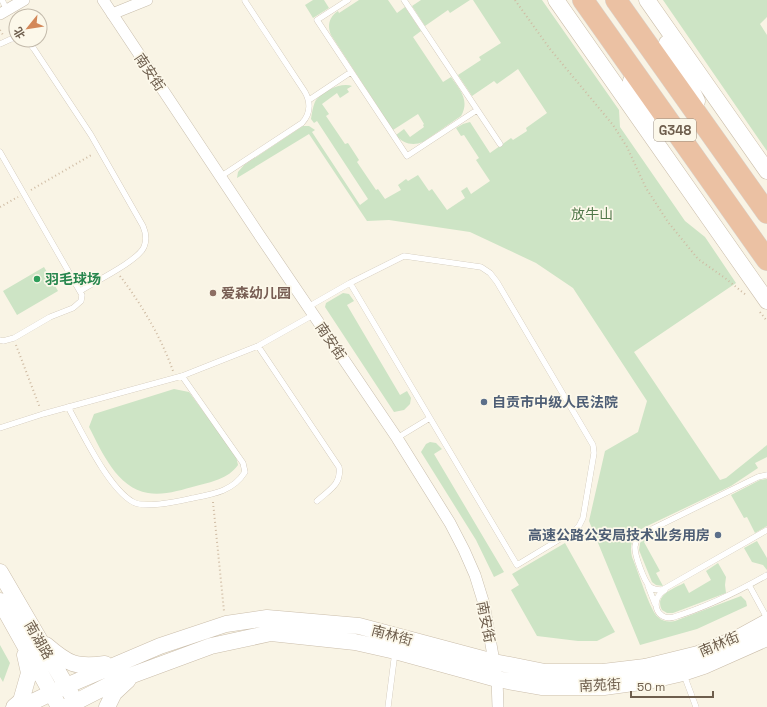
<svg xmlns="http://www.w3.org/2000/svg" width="767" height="707" viewBox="0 0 767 707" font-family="'Space Grotesk','Noto Sans SC',sans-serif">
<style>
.green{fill:#cde4c5}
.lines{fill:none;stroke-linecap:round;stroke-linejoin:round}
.lane-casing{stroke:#c8bdac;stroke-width:6}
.street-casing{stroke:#c8bdac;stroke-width:12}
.secondary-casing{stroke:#cbbeab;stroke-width:17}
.highway-casing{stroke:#d9d5d1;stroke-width:22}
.path{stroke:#cfbba3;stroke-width:2;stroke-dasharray:1 3;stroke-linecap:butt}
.lane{stroke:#fff;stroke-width:5.5}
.street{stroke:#fff;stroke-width:11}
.secondary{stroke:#fff;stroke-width:16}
.highway{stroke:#ebc1a3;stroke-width:21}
.leisure-dot{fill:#2e9e5b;stroke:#fcf8ea;stroke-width:1.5}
.education-dot{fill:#8d6e63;stroke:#fcf8ea;stroke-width:1.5}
.service-dot{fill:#5c6f8a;stroke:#fcf8ea;stroke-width:1.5}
.labels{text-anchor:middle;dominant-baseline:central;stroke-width:3.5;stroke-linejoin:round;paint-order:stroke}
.shield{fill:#fcf8ea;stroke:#998c7c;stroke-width:1}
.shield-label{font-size:13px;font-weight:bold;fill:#6e5e4d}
.street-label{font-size:14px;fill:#6e5e4d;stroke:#fcf8ea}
.park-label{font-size:14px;fill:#51784a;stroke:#fcf8ea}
.leisure-label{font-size:14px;font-weight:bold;fill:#27864d;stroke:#fcf8ea;text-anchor:start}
.education-label{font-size:14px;font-weight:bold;fill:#785e54;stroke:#fcf8ea;text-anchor:start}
.service-label{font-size:14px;font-weight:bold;fill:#4e5e75;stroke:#fcf8ea;text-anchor:start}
</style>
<rect width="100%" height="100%" fill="#f9f4e5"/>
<path class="green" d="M313,0H324L329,8L313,18L305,5Z
M359,0H388L397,13L405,7L421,31L413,37L443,82L451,77C460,90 470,100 461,116L423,142C413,146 403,144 396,135L404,129L410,137L424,127L423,125L424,124L418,114L393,130L331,35C327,26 329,17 338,11L339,13Z
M421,0H470L450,13L448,10L425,26L412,6Z
M473,0H542L619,110L620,127L685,221L705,237L736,283L634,352L720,480L726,478L767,445V457L755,463L758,468L731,486L643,528C633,535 629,544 632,557C637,568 650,611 658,617C663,622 669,622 675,621L741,596L746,601L747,606L697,629L640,645L589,521L605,451L638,432L647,401L573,288L536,263L470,232L389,220L367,221L309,134L237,178L238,172L244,165L303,126H309L315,130L312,132L360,205L368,199L317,121L314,123L311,119C312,113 313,105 316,100C323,91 341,82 352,86L347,89L349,92L340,98L337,93L322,104L329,114L326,116L345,144L348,143L359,160L357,162L376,190L378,189L385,199L401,190L398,185L406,179L408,181L418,175L429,191L432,189L447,210L465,198L461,191L467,187L471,194L490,181L476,160L479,158L464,135L461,136L456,128L463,124L470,122L490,153L511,138L513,140L527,131L526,128L547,113L518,69L497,84L494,81L472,96L458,75L481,60L479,57L501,43Z
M663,0H767V17L760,24L767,35V151Z
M44,267L58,291L17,315L3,291Z
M343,293L349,294L354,301L347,305L400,395L407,391L411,398L410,404L404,410L394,412L325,307L326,303Z
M174,389L189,392L236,456L238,465C228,479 211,482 196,486C181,490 163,496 148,493C117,488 102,452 89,427L94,414Z
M430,442L436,443L442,449L434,454L504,572L494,577L476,540L421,452L426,444Z
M767,479V526L755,533L747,517L744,518L731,495L760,480Z
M663,528L664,530L644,542L660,571L656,573L663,586L656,585L652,582L639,550L640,543L644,538Z
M757,541L767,558V570L763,565L752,562L744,548Z
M565,543L615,632L597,641H578L537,636L511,590L519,585L512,574Z
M718,563L726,577L725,585L726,593L673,613H667L662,610C654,595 673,589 684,583L689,593L711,580L706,571Z
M0,645L10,663L3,682L0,677Z"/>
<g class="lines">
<g class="lane-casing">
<path id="lane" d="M2,0L7,10
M348,0L317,20L407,156L477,110
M404,0L500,144
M22,40L31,45L34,49L91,135L143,226C146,233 147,240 144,247C138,261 94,282 80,291
M0,44L11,39H16
M309,100L351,72
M0,152L82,295L81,301L73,308L50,317L14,338L3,341L0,340
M220,177L302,123C311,113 311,103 305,92L245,1
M308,307L350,283L404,256L481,267L490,273L497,282L593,445L594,453L583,518L579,526L575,530L517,565L350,283
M258,346L339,467C342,484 329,490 317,501
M68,407C82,432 108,488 133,502C145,509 179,501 193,498C214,494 233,491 245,472L243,463L182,376
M0,428L43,414L182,376L258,346L313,315
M397,438L430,418
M767,475L758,477L644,533C639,536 636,540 635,546C634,554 644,581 650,587C654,590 657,590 662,590L767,530
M749,585L767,618
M648,586L655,604
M665,590C649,599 656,622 674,617C707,607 737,592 767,575
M684,675L696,707
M388,707L395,652"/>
</g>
<g class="street-casing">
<path id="street" d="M103,0L258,233L397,438L450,523L464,550L475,575L484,604L497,679L498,707
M0,14L24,0
M112,14L147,0"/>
</g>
<g class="secondary-casing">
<path id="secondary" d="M556,0L767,301
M647,0L767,171
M667,43L697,101
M631,81L654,126
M0,572L71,694
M0,601L57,703
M46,645C68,664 76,668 105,664
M14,707L21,701L29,673L25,655
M22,707L66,686L160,646L226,624L267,618L359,626L494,662L545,672H603L645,667L698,654L736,639L767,622
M66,707L119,680L211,646L271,633L355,642L395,651L497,679L541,687H604L648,681L683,673L704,666L767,638
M107,707L114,693L128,680"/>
</g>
<g class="highway-casing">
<path id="highway" d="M583,0L767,260
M616,0L767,213"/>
</g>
<path class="path" d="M515,0L550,49L613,125L627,147L646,188L668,222L698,259L725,278L746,295
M0,30L3,35
M31,190L93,154
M0,207L18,197
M120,276C142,305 161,337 173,371
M760,312L767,321
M16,345L40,408
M213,502L224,611"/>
<use href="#lane" class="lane"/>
<use href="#street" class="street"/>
<use href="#secondary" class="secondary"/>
<use href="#highway" class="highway"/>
</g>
<circle class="leisure-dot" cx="37" cy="279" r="4"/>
<circle class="education-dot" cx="213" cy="293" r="4"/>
<g class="service-dot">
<circle cx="484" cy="402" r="4"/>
<circle cx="718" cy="535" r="4"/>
</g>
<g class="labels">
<rect class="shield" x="654" y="119" width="42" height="22" rx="3"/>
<g class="shield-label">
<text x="675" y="130">G348</text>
</g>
<g class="street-label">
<text transform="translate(150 72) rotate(56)">南安街</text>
<text transform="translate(331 341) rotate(56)">南安街</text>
<text transform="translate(486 622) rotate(79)">南安街</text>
<text transform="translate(392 635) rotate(15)">南林街</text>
<text transform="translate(39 640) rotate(60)">南湖路</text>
<text transform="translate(719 644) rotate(-23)">南林街</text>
<text transform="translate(600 685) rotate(-3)">南苑街</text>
</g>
<g class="park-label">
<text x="592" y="214">放牛山</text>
</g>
<g class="leisure-label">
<text x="45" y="279">羽毛球场</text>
</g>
<g class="education-label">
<text x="221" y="293">爱森幼儿园</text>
</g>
<g class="service-label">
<text x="492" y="402">自贡市中级人民法院</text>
<text x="710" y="535" text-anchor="end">高速公路公安局技术业务用房</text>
</g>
</g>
<g transform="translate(28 28) rotate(240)"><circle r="19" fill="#fcf8ea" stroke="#c3baab"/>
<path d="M0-3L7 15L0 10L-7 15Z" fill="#d38859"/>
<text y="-6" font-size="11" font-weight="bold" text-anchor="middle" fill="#6e5e4d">北</text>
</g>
<path d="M631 691v6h82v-6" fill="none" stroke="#6e5e4d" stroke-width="2"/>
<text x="637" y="691" font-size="12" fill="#6e5e4d" stroke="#fcf8ea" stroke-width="3" paint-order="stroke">50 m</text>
</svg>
